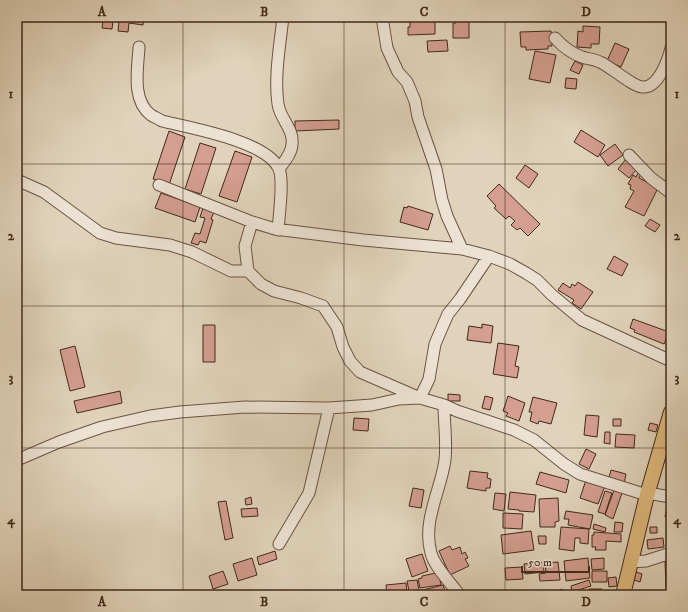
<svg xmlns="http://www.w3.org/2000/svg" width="688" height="612" viewBox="0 0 688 612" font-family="'IM FELL DW Pica',serif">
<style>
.building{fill:#d49e91;stroke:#41291b}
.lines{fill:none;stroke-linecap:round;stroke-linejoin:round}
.minor-casing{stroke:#695443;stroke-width:13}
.major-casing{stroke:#41291b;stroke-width:16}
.minor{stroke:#ece2d3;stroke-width:11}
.major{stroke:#e0ba7e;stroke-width:14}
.grid{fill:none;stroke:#41291b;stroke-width:1;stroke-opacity:0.55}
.neatline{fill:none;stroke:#41291b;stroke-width:1.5}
.grid-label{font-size:13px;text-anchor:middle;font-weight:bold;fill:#41291b}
</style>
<rect width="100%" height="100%" fill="#e1d3bb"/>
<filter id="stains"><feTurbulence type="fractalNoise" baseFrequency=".005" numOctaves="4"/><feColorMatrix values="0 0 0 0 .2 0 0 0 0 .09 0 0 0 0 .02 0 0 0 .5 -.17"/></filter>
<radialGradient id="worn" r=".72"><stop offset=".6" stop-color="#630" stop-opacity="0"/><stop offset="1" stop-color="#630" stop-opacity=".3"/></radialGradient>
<path class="building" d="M98,17H144L143,25L129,23L128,32L118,31L119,22L113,21L112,29L102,28L103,20L97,19Z
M453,17H469V38H453V23H456V18H453Z
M410,20H435V34L408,35V27H410Z
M583,26L600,27L599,44H591V48L577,47L578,31L583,32Z
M551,31L552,46H548V49L526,50V47H521L520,32Z
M447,40L448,51L428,52L427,41Z
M615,43L629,49L621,67L607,61Z
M535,51L556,55L550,83L529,79Z
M575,61L583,65L579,74L570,70Z
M566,78L577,79L576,89L565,88Z
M339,120V129L295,131V121Z
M581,130L605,145L598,157L574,142Z
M169,131L185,137L169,185L153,179Z
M200,143L216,148L201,194L185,189Z
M615,144L623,155L608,166L600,155Z
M235,151L252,157L237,202L219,196Z
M626,159L637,169L629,178L618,169Z
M525,165L538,174L529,188L516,178Z
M638,173L641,174L639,178L658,188L644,216L625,207L634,191L630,189L631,185L628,184L633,175L636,177Z
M499,184L540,224L528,236L520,228L517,230L511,225L515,221L509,216L506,219L494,208L496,206L487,196Z
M161,193L200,207L195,222L155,208Z
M408,206L433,214L428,230L400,222L404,207L407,208Z
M203,208L214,212L211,219L213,220L206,243L200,241L198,245L191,243L195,233L200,234L205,218L200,217Z
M650,219L660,225L655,232L645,226Z
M614,256L628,264L622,276L607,269Z
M578,282L593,292L581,309L572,303L574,300L558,290L563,283L570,288L572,284L575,286Z
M633,319L669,332L664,344L634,332L635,330L630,328Z
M482,324L493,326L491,343L467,340L469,326L482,328Z
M203,325H215V362H203Z
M498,343L519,346L515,366L519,367L517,378L493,374Z
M75,346L85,387L70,391L60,350Z
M120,391L122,403L77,413L74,401Z
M448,394L460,395V401H448Z
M485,396L493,398L490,410L482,408Z
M508,396L525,403L519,421L506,416L508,413L503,411Z
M533,397L557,403L551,424L539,421L538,424L530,421L532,412H529Z
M586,415L599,416L597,437L584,435Z
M354,418L369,419L368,431L353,430Z
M613,419H621V426H613Z
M650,423L658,425L656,432L648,430Z
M605,432H610V444L604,443Z
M616,434L635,435L634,448L615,447Z
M586,449L596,454L589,469L579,464Z
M611,470L626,474L624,485L608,481Z
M470,471L488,473L487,478L491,479L490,488H486V491L467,488Z
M540,472L569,480L566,493L536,484Z
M586,480L605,486L598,504L580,498Z
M413,488L424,490L421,508L409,506Z
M614,490L622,493L613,519L605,515Z
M605,491L612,493L605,514L598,512Z
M510,492L536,495L534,512L519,511V510L508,509Z
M495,493L506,494L504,511L493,509Z
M251,497L252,504L246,505L245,499Z
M558,498L559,521L555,522V527H540L539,499Z
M226,501L233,538L225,540L218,502Z
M668,501L671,502V518L665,517Z
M257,508L258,516L242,517L241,509Z
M566,511L593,515L590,529L568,525L569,519H564Z
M503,513L523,514L522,529L503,528Z
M615,522L623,523L622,532H614Z
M594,524L606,528L605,532L593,529Z
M561,527L589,529L588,544L580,543V538H575L574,551L559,549Z
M650,527H657V533H650Z
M531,531L534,550L503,554L501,535Z
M594,532L621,534V542L606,541V550H595L596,547H592V535H594Z
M538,536H546V544H539Z
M663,538L664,547L648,549L647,540Z
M450,546L452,550L460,547L462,554L465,552L468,558L465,559L469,566L450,575L439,551Z
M275,551L277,559L259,565L257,557Z
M422,554L428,571L412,577L406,559Z
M252,558L257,575L238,581L233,564Z
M588,558L590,578L566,581L564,561Z
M604,558V569L592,570L591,559Z
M665,561H671V589H666Z
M543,562L544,572L525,574L524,564Z
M558,562L560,580L540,581L539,574L546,573L545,563Z
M522,567L523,579L506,580L505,568Z
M223,571L228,584L213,589L209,576Z
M592,571H607V582H592Z
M636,572L642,574L640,582L634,580Z
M436,573L437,576L439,575L441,585L420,588L418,579L422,578V576Z
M616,577L617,586L609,587L608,578Z
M417,580L419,590L409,591L407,581Z
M589,580L591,586L572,592L571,586Z
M406,583L407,593L387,595L386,585Z
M443,585L446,595H412L411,593Z
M562,589L564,595H546Z
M589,589H602V595H589Z"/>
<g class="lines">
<g class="minor-casing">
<path id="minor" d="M382,17L387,48L398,72L407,82L415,101L418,117L436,169L442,200L447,216L462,249
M555,38C563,47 571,53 582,57C588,59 594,59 600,62C611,67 632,86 642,87C658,89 668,60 671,48
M139,47C138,68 131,100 151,115C154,117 159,119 162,121C190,128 267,141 279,169C284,180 279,216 278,230
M629,155L651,178L671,193
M279,169C284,162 292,153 292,144C294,129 280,119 278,104C274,78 280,44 283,17
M17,180L44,192L100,233L116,238L170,245L192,252L231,271H248
M159,185L252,222L275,229L363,240L462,249L489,256L510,264L526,273L537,280L552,295L582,320L671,361
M252,222L245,246L248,271L261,284L274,291L301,298L323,306L337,327L343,347L350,361L360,372L420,398L429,379L435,344L441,330L448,314L460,299L489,256
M444,405C444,423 447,442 445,460C441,490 422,521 431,553C434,566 450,582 458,593
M17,460L59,442L102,427L150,416L180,412L245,407L329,408L372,405L399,399L420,398L444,405L457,411L514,430L534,440L564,464L580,474L647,495L653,494L671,497
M279,544L309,493L329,408
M631,562L646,561L671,553"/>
</g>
<g class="major-casing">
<path id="major" d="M623,595L647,495L671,412"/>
</g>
<use href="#minor" class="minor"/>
<use href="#major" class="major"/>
</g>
<path class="grid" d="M183,17V595M344,17V595M505,17V595M17,164H671M17,306H671M17,448H671"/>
<rect width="688" height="612" fill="none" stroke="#e1d3bb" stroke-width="44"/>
<path d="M522 566v6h67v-6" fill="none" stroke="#41291b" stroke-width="2"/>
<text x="528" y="566" font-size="12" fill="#41291b" stroke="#ece2d3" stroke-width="3" paint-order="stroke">50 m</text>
<rect x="22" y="22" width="644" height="568" class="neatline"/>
<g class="grid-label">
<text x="102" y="16">A</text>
<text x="264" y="16">B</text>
<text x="424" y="16">C</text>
<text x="586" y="16">D</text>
<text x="11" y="98">1</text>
<text x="677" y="98">1</text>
<text x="11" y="240">2</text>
<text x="677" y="240">2</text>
<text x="11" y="382">3</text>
<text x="677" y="382">3</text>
<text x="11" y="524">4</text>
<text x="677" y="524">4</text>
<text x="102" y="606">A</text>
<text x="264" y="606">B</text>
<text x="424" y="606">C</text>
<text x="586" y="606">D</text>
</g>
<rect width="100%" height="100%" filter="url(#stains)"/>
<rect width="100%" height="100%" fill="url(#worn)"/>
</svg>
